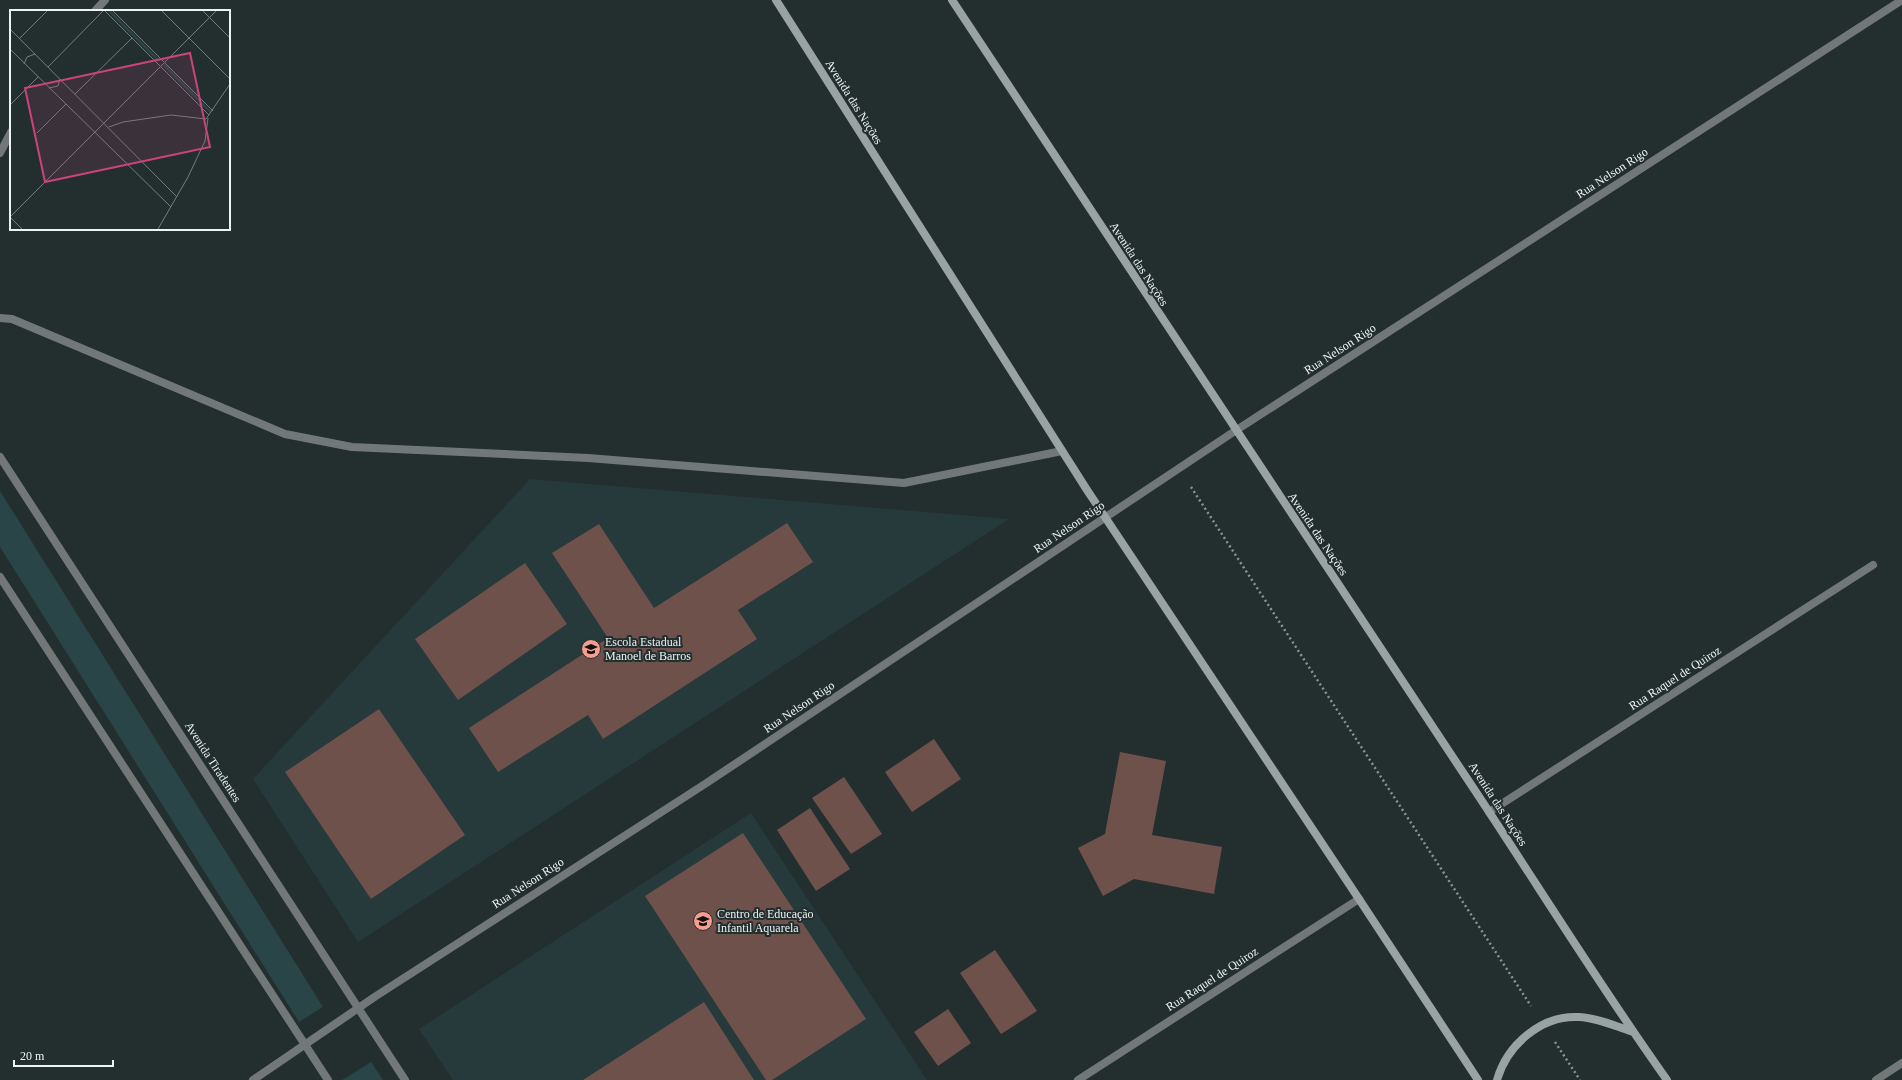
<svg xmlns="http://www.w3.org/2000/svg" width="1902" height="1080" viewBox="0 0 1902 1080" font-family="Georgia,serif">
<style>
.built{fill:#26393b}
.green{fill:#294547}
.building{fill:#6f514c}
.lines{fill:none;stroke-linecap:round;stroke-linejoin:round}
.path{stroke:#8a9494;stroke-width:2.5;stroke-dasharray:2 3;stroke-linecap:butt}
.minor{stroke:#727878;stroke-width:8}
.tertiary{stroke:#727878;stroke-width:8}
.secondary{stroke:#9aa3a4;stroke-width:8}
.labels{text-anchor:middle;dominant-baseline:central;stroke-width:4;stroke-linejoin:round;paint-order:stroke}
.street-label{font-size:12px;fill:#ecf4f4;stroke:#232e2f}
.poi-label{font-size:12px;fill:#ecf4f4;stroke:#232e2f;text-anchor:start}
.inset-road{fill:none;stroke:#737d7e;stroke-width:1}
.view{fill:#ca447a;fill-opacity:0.15;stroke:#ca447a;stroke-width:2}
.inset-edge{fill:none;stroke:#ecf4f4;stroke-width:2}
</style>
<rect width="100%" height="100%" fill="#232e2f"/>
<path class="built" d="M530,479L1009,519L358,942L253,779Z
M751,813L927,1080H453L419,1029Z"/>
<path class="green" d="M0,491L323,1007L299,1022L0,547Z
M371,1062L383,1080H342Z"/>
<path class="building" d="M787,523L813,562L738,610L757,639L603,739L588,715L498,772L469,728L608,638L552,553L599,524L654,608Z
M525,563L567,624L458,700L415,639Z
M379,709L465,835L371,899L285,772Z
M934,739L961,779L912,812L885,772Z
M1120,752L1166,761L1152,835L1222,847L1214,894L1134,879L1103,896L1078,848L1105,834Z
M844,777L882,834L851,854L812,798Z
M810,808L850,869L816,891L777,830Z
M743,833L866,1019L772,1080H766L645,896Z
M995,950L1037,1011L1001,1034L960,973Z
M704,1002L754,1080H583Z
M948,1009L971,1043L938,1066L914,1032Z"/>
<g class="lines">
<path class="path" d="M1191,487L1531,1006
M1555,1042L1580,1080"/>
<path class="minor" d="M95,11L105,0
M0,153L11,132
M0,318L12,319L285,434L352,447L588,458L904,483L1062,451
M1489,812L1873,565
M253,1080L376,996L705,784L1235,431L1902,0
M1078,1080L1359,899"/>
<path class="tertiary" d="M0,457L405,1080
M0,577L328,1080
M1876,1080L1902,1063"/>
<path class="secondary" d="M776,0L1087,490L1359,899L1478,1080
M952,0C1121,258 1291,515 1462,771C1531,874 1595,979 1667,1080
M1497,1080C1507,1045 1541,1015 1579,1017C1597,1018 1616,1026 1633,1032"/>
</g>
<defs>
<g id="school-disc" transform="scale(1)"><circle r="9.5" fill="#f59d8e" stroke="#232e2f"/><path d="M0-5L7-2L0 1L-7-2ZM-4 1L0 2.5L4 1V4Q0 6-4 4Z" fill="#111"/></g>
</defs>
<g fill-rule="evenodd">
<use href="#school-disc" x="591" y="649"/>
<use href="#school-disc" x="703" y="921"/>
</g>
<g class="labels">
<g class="street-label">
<text transform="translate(854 102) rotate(58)">Avenida das Nações</text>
<text transform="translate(1612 173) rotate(-33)">Rua Nelson Rigo</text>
<text transform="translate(1139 264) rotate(57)">Avenida das Nações</text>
<text transform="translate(1340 349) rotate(-33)">Rua Nelson Rigo</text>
<text transform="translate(1069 527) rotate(-34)">Rua Nelson Rigo</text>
<text transform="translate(1318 534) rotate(56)">Avenida das Nações</text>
<text transform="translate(1675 678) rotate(-33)">Rua Raquel de Quiroz</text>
<text transform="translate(799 707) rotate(-34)">Rua Nelson Rigo</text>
<text transform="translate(213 762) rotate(57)">Avenida Tiradentes</text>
<text transform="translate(1498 804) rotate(57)">Avenida das Nações</text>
<text transform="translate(528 883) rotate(-33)">Rua Nelson Rigo</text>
<text transform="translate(1212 979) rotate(-33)">Rua Raquel de Quiroz</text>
</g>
<g class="poi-label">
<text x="605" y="642">Escola Estadual<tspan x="605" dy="14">Manoel de Barros</tspan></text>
<text x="717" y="914">Centro de Educação<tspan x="717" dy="14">Infantil Aquarela</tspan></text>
</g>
</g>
<g transform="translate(10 10)">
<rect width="220" height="220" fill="#232e2f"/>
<path d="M98,1H101L150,50L148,52ZM155,54L201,101L200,103L153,56Z" fill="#294547"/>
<path class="inset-road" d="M95,1L199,105M103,1L203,101M152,1L220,69M193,1L220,28M0,19L167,187M9,29L37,1M0,39L161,197M14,54L17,47L25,44M38,57L93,1M39,78L48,76L50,69M65,84L122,28M0,95L28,67M99,117L113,112L161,105L196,109L220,74M27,123L56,94M0,207L206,1M0,207L12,219M148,219L178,167L195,131L198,108"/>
<path class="view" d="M180,43L200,137L35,172L15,78Z"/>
<rect width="220" height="220" class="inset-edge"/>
</g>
<path d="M14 1060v6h99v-6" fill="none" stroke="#ecf4f4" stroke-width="2"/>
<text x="20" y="1060" font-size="12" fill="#ecf4f4" stroke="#232e2f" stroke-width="3" paint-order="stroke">20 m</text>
</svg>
